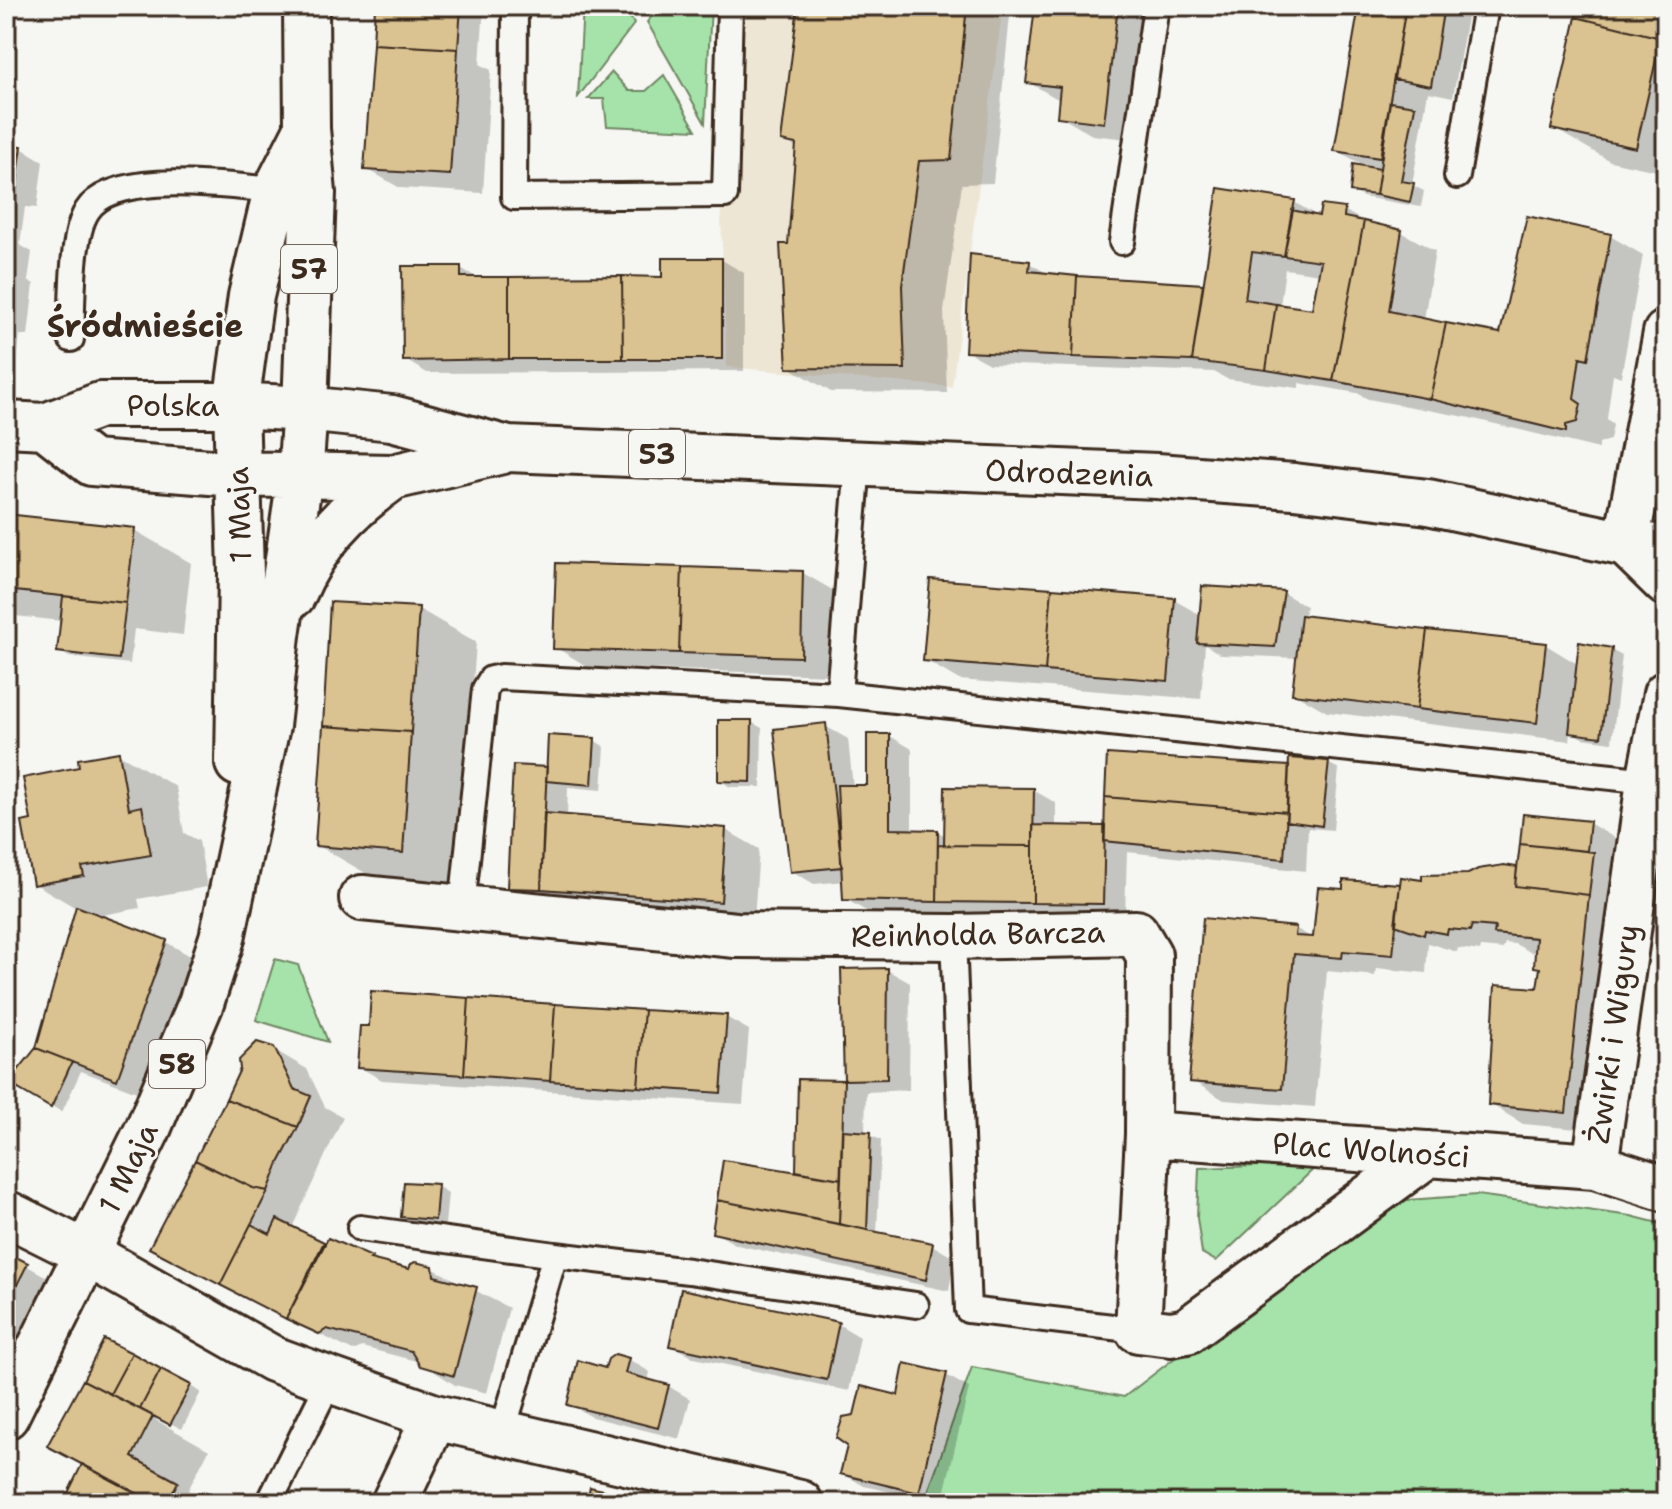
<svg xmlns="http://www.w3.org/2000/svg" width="1672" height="1509" viewBox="0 0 1672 1509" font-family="'Shantell Sans',sans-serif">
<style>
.built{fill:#eee6d5}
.green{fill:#a5e3aa;stroke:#708664;stroke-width:2}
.shadow{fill:#0003;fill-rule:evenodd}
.building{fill:#dac291;stroke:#3b2a1e;stroke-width:2}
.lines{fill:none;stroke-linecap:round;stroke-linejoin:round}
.service-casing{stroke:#3b2a1e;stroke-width:30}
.minor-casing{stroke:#3b2a1e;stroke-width:50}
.primary-casing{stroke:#3b2a1e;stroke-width:50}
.service{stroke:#f6f6f2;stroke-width:24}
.minor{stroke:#f6f6f2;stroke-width:44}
.primary{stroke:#f6f6f2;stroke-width:44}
.labels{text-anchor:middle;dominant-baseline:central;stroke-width:6;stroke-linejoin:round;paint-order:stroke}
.shield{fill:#f6f6f2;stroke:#73675e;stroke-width:2}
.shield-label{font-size:28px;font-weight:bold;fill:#3b2a1e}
.street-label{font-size:30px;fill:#3b2a1e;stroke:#f6f6f2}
.neighbourhood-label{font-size:32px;font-weight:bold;fill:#3b2a1e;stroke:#f6f6f2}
</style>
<rect width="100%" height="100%" fill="#f6f6f2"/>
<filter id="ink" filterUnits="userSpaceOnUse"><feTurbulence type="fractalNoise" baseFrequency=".0125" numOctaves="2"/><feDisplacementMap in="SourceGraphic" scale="16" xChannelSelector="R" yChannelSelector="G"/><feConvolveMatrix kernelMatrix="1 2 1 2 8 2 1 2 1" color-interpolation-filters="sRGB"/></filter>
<g filter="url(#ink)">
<path class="built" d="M720,6H1003L952,387L727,367L718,146Z"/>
<path class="green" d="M583,6H624L634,24L578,97Z
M660,6H711L705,123L647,22Z
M612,72L629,91H646L664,75L696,130L607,126L604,99H588Z
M275,959L298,965L328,1042L256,1020Z
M1319,1164L1216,1261L1202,1253L1197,1218L1199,1168Z
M1477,1195L1631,1216L1666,1225V1503H924L972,1367L1124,1397L1263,1290L1407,1200Z"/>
<path class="shadow" d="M377,6H484L480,64L491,70L483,193L400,188L367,169Z
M800,6H1011L993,183L962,184L944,311L947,393L831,392L789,367L790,247L798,148L783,140Z
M1037,6H1153L1137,140L1092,135L1059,116L1061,101L1028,82Z
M1361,6H1469L1453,97L1428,92L1412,185L1424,191L1421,207L1363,197L1352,191L1368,168L1336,150Z
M1580,6H1666V173L1610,161L1553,128Z
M6,146L21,148L43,161L37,208L25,207L20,245L32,252L28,281L34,284L28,336L20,335L16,371L6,370Z
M1294,202L1321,218L1344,210L1368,224L1401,232L1435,251L1424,320L1501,335L1610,236L1643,255L1621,377L1613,374L1607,419L1613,425L1610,440L1599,443V449L1466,417L1368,399L1357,393L1299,383V388L1227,379L1214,372L989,364L967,351L1029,263L1050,275L1205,288ZM1285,269L1320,274L1314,311L1280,306Z
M722,260L744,273V371L427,373L405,360L460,268L480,279H664Z
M6,516L134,530L191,563L183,635L134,629L130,664L69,657L59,651L62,621L6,615Z
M803,573L836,592L833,675L588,667L555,647Z
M1283,593L1306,606L1304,617L1546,645L1579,665L1611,650L1622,656L1612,742L1582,738L1571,732L1570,741L1327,712L1294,693L1298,658L1222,655L1205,645L1201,699L959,680L925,660L1174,600L1202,616Z
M419,609L476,642L459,884L374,878L317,845Z
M751,722L762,728L761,787H730L720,780Z
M825,726L848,739L853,787H869L890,736L912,749V831L938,832L946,836L1033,790L1056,803V827L1106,828L1328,763L1339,769L1333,830L1308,828L1306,871L1127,852L1125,916L868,912L845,899V881L814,884L792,871Z
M594,740L605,747L602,790L568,787L567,817L726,830L759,849L754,920L532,900L509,887L546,768Z
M119,754L176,787L184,833L199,841L207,887L138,899L140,908L97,916L166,942L199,961L150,1097L81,1071L62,1112L11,1083L36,1051L78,909L35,884L33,822L81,769Z
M1589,823L1632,848L1599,1131L1523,1124L1490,1104L1539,990L1542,969L1537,966V953L1530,952L1515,944L1505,943L1503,949L1481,947L1480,951L1458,948L1457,952L1428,943L1426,973L1376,968L1375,976L1327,971L1315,1107L1224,1100L1191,1080L1295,928L1312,938L1344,892L1345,883L1402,886L1519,870L1528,846L1522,843Z
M887,970L910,983L909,1090L866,1092L865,1133L881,1140L877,1234L932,1245L954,1258L949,1291L737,1245L714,1232L724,1162L798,1174L800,1081L846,1082L843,971ZM838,1203H842L841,1234H837Z
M726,1017L749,1030L743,1104L382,1080L359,1067Z
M273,1049L307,1069L325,1107L343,1117L292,1228L325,1245L329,1240L379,1263L411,1272L432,1268L509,1308L487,1393L455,1385L420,1362L362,1347L353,1351L184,1266Z
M437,1186L448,1193L445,1225L414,1222L403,1216Z
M6,1254L84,1298L6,1454Z
M838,1324L860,1337L849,1391L694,1358L671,1345Z
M105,1341L201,1392L182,1429L158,1417L156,1420L209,1450L188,1490L210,1503H65L84,1465Z
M628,1359L650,1372L648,1381L668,1386L690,1399L680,1439L592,1417L569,1404L606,1370Z
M946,1375L969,1388L942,1503L864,1486L842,1473L849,1445L899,1397Z"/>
<path class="building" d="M375,6H461L458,49L373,44Z
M798,6H967L951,160L919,161L902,286L905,369L787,368L780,244H788L796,144L781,141Z
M1035,6H1118L1104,123L1057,117L1060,87L1026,83Z
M1359,6H1406L1380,158L1334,151Z
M1406,6H1444L1431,86L1394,79Z
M1578,6H1666L1661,38L1576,17Z
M1576,17L1661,38L1636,148L1551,129Z
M373,44L458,49L450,175L364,170Z
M1390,102L1415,106L1401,181L1414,183L1410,202L1376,195Z
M6,144L22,146L15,197L6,196Z
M1353,164L1380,169L1376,195L1350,192Z
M1218,188L1295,200L1284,256L1252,252L1245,299L1276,304L1266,370L1192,361Z
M6,196L15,197L10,237H6Z
M1321,205L1345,208L1344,217L1364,221L1333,381L1266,370L1276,304L1312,309L1321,261L1284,256L1292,210L1319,216Z
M1527,216L1611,234L1588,359L1580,357L1574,399L1581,404L1577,422L1566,425V432L1430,399L1446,323L1500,333Z
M1364,221L1402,230L1389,311L1446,323L1430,399L1333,381Z
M6,237H10L6,269H12L6,323Z
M970,254L1030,261L1029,271L1077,276L1073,357L965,352Z
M662,258H722V359H623L622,276L662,277Z
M402,266H461V277H509V359L403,361Z
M622,276L623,359H509V277Z
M1077,276L1203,284L1192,361L1073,357Z
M6,514L135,528L126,603L6,590Z
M556,563L682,567L679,653L553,649Z
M682,567L803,571L801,657L679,653Z
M930,579L1052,588L1045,671L923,661Z
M1202,586L1284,591L1275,647L1197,643Z
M1052,588L1175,598L1168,681L1045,671Z
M63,596L126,603L119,659L57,652Z
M330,602L419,607L411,732L323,726Z
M1301,615L1427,630L1417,709L1292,694Z
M1427,630L1546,643L1537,723L1417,709Z
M1579,642L1612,648L1601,737L1569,733Z
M718,720H752L751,782L718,781Z
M826,723L842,867L790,872L774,729Z
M323,726L411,732L403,853L315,846Z
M867,734H890V829L938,830L937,902L843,900L837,785H867Z
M548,735L595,738L592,785L546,781Z
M119,752L129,809L142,806L151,855L82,867L84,876L33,885L22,822L31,820L23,778L79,767L78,759Z
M1107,754L1289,766L1287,812L1105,797Z
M1289,758L1329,761L1322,826L1286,821Z
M513,765L547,767L541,889L507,888Z
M945,787L1034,788L1033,846L944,845Z
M1105,797L1287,812L1284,859L1104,841Z
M544,813L726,828L721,902L541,889Z
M1523,814L1590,821L1587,851L1520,844Z
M1033,825L1105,826L1103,904L1033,903Z
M1520,844L1594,852L1589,895L1515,886Z
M938,845L1033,846V903L937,902Z
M1504,865L1517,867L1515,886L1589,895L1566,1113L1488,1105L1495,985L1537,988L1540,968L1534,967L1536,938L1494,934L1495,927L1472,925L1470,931L1448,929L1447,934L1425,930L1424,935L1395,925L1401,877L1422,880V875L1468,874L1478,869Z
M1343,880L1400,884L1393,955L1343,951L1342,958L1294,954L1282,1089L1189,1082L1203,918L1296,927L1295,936L1313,937L1318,887L1343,889Z
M76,906L167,940L117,1080L36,1048Z
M888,968L887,1079L844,1080L841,969Z
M371,991L469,998L464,1075L357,1068L360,1026H369Z
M469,998L555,1004L550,1081L464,1075Z
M555,1004L644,1010L638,1087L550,1081Z
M644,1010L727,1015L721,1093L638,1087Z
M257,1042L274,1047L294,1089L311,1096L298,1127L226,1099L240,1069L239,1060Z
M36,1048L72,1062L51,1108L8,1083Z
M798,1079L844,1080L841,1179L796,1171Z
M226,1099L298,1127L279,1163L268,1191L253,1188L195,1160Z
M842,1130L871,1132L867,1230L839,1224Z
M195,1160L253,1188L268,1191L220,1285L149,1248Z
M723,1160L841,1179L839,1224L717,1200Z
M404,1182L438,1184L435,1220L401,1217Z
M717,1200L933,1243L926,1280L712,1233Z
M277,1219L324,1242L286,1319L220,1285L251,1224L270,1234Z
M328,1238L372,1257L370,1259L409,1269L411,1264L415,1262L433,1266L434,1276L477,1287L454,1376L420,1366L411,1351L327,1329L319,1334L286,1319Z
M6,1252L28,1263L6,1307Z
M681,1289L839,1322L827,1380L669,1346Z
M104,1339L132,1353L110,1394L83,1380Z
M132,1353L161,1369L140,1409L110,1394Z
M615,1354L629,1358L625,1373L669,1385L658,1428L567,1405L578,1360L605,1368L608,1359Z
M904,1363L947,1373L919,1493L840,1474L847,1446L836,1438L843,1417L854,1415L861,1386L898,1395Z
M161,1369L191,1385L170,1425L140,1409Z
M83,1380L153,1416L132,1457L178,1482L167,1503H155L47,1446Z
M82,1464L155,1503H63Z
M590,1487L657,1503H586Z"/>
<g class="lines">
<g class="service-casing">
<path id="service" d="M515,6L514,197L725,195L730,6
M1457,176L1486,6
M1122,242L1156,6
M71,339C73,306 70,238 87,211C114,168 231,187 276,190
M858,463L839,694L1649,781
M462,907L485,689L491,679L501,677L839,694
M953,937L968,1310L1138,1330
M360,1228L555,1255
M502,1433L555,1255L689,1271L916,1305
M269,1503L330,1380"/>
</g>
<g class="minor-casing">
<path id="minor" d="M1626,544L1666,333
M362,898L736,935L953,937L1136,933L1149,955L1148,1134L1138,1330L1171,1334L1187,1331L1428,1154
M1148,1134L1595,1166L1666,1189
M1595,1166L1649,781L1666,694
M6,1213L86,1253L273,1359L330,1380L435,1417L800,1503
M394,1503L435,1417"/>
</g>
<g class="primary-casing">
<path id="primary" d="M6,424L45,426L100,405H236L305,409L392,418L508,449L1157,476L1294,486L1428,502L1626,544L1666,548
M45,426L92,463L237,474L393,477L502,451
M1626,544L1666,583
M293,595C315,543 348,509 393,477
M238,763L241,573L236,405L251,296L276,190L307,129
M6,1416L148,1129L201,1003L222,938L267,726L277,635L300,476L305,409L313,193L307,129L306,6"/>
</g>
<use href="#service" class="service"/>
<use href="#minor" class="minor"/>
<use href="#primary" class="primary"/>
</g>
</g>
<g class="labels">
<g class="shield">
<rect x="281" y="245" width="56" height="48" rx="6"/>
<rect x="629" y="430" width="56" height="48" rx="6"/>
<rect x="149" y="1040" width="56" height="48" rx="6"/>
</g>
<g class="shield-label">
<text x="309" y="269">57</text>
<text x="657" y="454">53</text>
<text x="177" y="1064">58</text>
</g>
<g class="street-label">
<text x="173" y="405">Polska</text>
<text transform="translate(1069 473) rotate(2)">Odrodzenia</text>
<text transform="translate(239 515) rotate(-92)">1 Maja</text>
<text transform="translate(978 934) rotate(-1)">Reinholda Barcza</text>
<text transform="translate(1613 1034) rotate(-82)">Żwirki i Wigury</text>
<text transform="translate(1371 1150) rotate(4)">Plac Wolności</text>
<text transform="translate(128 1168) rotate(-64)">1 Maja</text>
</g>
<g class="neighbourhood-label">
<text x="145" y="325">Śródmieście</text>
</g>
</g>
<rect width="1672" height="1509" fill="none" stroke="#f6f6f2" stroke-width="32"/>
<rect x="16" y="16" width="1640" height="1477" fill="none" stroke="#3b2a1e" stroke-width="3" filter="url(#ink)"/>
</svg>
